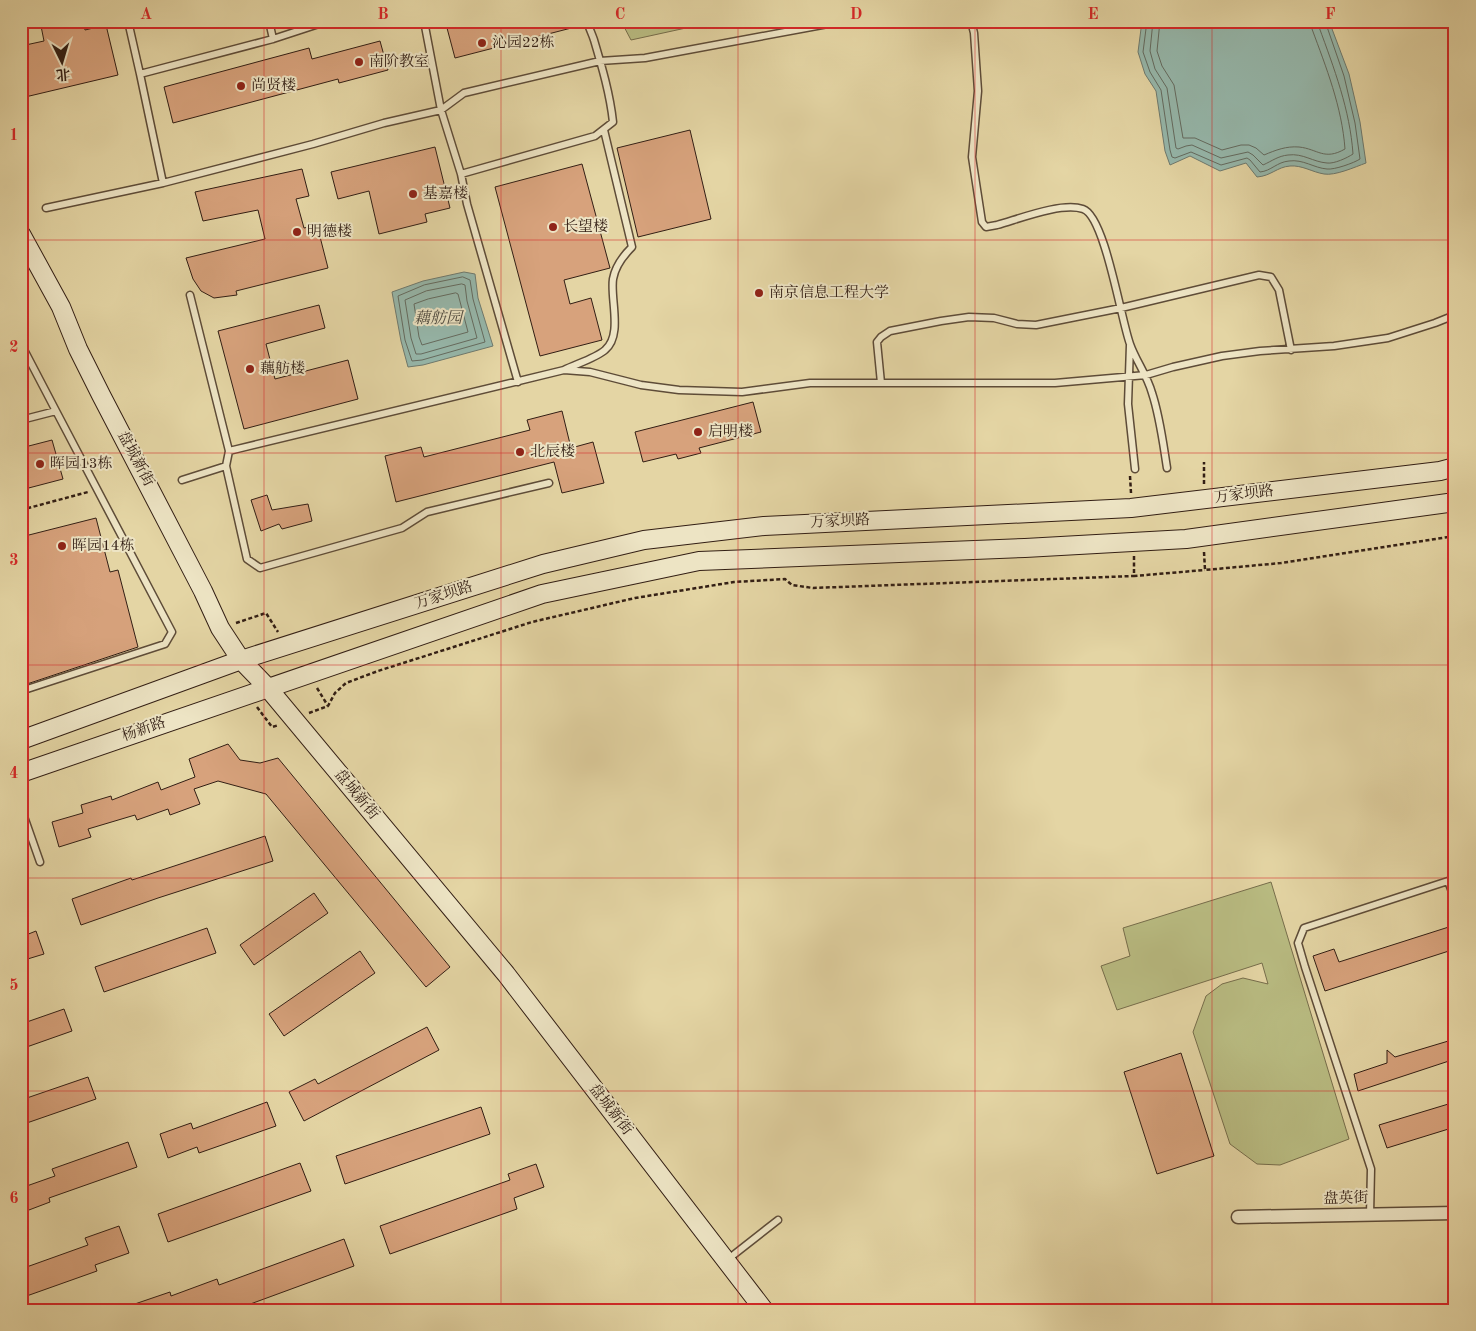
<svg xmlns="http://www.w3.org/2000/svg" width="1476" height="1331" viewBox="0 0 1476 1331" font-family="'Old Standard TT','Noto Serif SC',serif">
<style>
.green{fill:#b9bc82;stroke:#766d4b}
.water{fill:#96b8ac;stroke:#6e7a6f}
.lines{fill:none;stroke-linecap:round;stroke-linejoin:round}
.shore{stroke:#646b60;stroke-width:1}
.building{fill:#d7a27c;stroke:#321e14}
.lane-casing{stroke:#5e4c38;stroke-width:9}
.street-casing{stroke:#5e4c38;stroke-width:15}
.secondary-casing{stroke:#321e14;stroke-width:20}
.path{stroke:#321e14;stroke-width:2.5;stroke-dasharray:4 2.5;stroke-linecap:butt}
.lane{stroke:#ede4c4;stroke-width:6}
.street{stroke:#ede4c4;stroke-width:12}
.secondary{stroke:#ede4c4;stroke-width:18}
.grid{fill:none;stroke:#d62828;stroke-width:1;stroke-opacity:0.55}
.poi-dot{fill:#8f2418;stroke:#ede4c4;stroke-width:2}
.labels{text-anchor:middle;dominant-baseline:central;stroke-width:4;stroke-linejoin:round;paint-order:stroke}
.poi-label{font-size:15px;fill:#321e14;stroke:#ede4c4;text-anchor:start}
.street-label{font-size:15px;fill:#321e14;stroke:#ede4c4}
.water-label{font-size:16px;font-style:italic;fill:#504c42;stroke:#ede4c4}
.neatline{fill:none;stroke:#d62828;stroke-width:2}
.grid-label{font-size:16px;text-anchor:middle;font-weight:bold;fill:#d62828}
</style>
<rect width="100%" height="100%" fill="#e4d5a4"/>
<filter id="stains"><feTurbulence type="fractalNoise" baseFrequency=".004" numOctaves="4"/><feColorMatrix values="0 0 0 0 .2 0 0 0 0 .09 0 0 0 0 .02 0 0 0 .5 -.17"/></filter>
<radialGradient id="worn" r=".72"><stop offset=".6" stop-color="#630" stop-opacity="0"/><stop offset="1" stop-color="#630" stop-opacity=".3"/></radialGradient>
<path class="green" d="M621,21H718L631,40Z
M1271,882L1349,1139L1280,1165L1257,1164L1230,1144L1193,1032L1206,996L1222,984L1243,978L1268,984L1262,963L1117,1010L1101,966L1130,956L1123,928Z"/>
<path class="water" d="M1142,21H1329L1349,74L1360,122L1366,163C1355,167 1335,176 1324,174C1312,172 1302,165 1290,166C1277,167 1271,176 1257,177L1246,163L1220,171L1190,156L1170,165L1165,151L1156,91L1145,74L1138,52Z
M464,272L475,274L478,298L493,346L423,365L408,367L401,341L392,292L423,281Z"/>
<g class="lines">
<path class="shore" d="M1147,21L1143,52L1150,72L1161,90L1170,150L1172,157L1175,158L1191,152L1221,165L1247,158L1250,160L1260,172C1271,171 1277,162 1289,161C1303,159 1314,168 1327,169C1334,170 1354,163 1360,159L1355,123L1344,76L1325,21
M1153,21L1150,51L1155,69L1167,88L1176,148L1178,149L1186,146L1192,145L1221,158L1248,152L1253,155L1263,165C1272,161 1278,156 1288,155C1303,153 1313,162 1327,163C1334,164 1347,158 1353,154C1350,110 1334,68 1319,27L1318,21
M1160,21L1157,51L1162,66L1174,85L1183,138H1195L1222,150L1241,145H1249L1256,148L1264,155C1276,150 1286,146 1299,147C1318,149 1324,161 1345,149C1342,107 1326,67 1312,29L1311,21
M463,277L470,280L473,299L485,342L422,360L412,361L405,340L398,296L424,285Z
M462,284L465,285L467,301L477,338L421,354H416L411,338L405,300L426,291Z
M456,293L458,294L468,332L422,345L419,337L414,304L428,299Z"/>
</g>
<path class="building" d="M40,21H83L85,30L106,25L118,75L21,98V46L44,41Z
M474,21H582L583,25L455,58L447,28Z
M380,41L388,70L339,83L338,79L173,123L164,87L309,48L312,59Z
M690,130L711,219L638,237L617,148Z
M435,147L450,208L425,214L427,222L379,234L369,191L338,199L331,172Z
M582,164L610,268L564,280L570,304L591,298L602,340L540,356L495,187Z
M302,169L309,196L296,199L304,228L317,225L328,268L236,291L237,295L214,298L201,291L193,279L186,258L265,239L258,210L203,221L195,192Z
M319,305L325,328L266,344L275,379L348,360L358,399L244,429L218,331Z
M753,402L761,432L699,448L701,453L678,459L676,454L643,462L635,432Z
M562,411L571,448L593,442L604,483L562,493L554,462L396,502L385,456L421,447L424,457L530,430L527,420Z
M52,440L63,479L21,490V448Z
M267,495L272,510L308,504L312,521L282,529L279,524L261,531L251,500Z
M96,518L110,572L118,570L138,647L21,686V537Z
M228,744L240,760L260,763L278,758L450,967L426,987L266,794L218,781L194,789L200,804L170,815L168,809L137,820L135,815L88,829L91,837L59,847L52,822L83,813L81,805L111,796L112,800L158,782L161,790L195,777L189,759Z
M265,836L273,861L158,898L81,925L72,899L131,878L132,880Z
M314,893L328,913L254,965L240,945Z
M1455,925V949L1325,991L1313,956L1334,949L1339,962Z
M207,928L216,953L104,992L95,967Z
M36,931L44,954L21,961V937Z
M360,951L375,973L284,1036L269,1014Z
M64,1009L72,1031L21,1049V1024Z
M427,1027L439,1050L304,1121L289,1092L315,1079L318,1084Z
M1455,1039V1059L1358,1091L1354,1074L1387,1063V1050L1395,1057Z
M1181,1053L1214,1156L1157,1174L1124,1072Z
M88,1077L96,1099L21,1125V1100Z
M267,1102L276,1126L199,1153L197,1147L168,1158L160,1134L191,1123L193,1129Z
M1455,1102V1127L1387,1148L1379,1125Z
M481,1107L490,1134L345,1184L336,1156Z
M128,1142L137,1167L49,1198L50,1202L21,1213V1188L55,1176L52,1169Z
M300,1163L311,1191L168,1242L158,1214Z
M536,1164L544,1187L514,1198L517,1209L390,1254L380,1226L510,1180L508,1174Z
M119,1226L129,1253L95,1265L97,1271L21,1298V1269L88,1245L85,1238Z
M344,1239L354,1266L234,1310H229L227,1305L215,1310H123V1308L170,1292L171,1296L217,1279L219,1285Z"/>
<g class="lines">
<g class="lane-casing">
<path id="lane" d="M128,21L140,74
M269,21L273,39
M424,21L441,110L461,174L467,204L518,382
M971,21L974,33L978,91L972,157L982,222L986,227L997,225C1019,219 1061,202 1083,209C1105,216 1121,320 1130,344C1136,361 1147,375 1152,393C1160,417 1163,443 1167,468
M461,174L595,136L613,122C610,94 602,67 594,40C592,34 589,28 587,21
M163,183L140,74L273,39L328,21
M46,208L163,183L313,144L384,123L441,110L464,93L600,61L645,58L844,21
M190,295L229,451
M21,344L56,411L21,420
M1130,345L1128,404L1135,469
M564,370L590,372L641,385L679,390L742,392L810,383H1055L1146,375L1173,367L1222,356L1260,351L1334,346L1388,338L1435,323L1455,315
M881,383L877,342L881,337L890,331L941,321L969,317L994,318L1017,324L1036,325L1121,308L1259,275L1271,277L1279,290L1291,350
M226,466L247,559L260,568L402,528L427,512L549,483
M182,480L226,466L229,451L564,370C576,364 596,358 605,350C623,335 610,299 613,279C615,267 624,255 632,247L604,130
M21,691L165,644L172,632L56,411
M21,808L40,862
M1370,1215L1371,1169L1305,967L1298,943L1304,928L1448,881L1455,900
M727,1260L778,1220"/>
</g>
<g class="street-casing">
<path id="street" d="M1238,1217L1455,1213"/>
</g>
<g class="secondary-casing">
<path id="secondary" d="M21,234L61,307L78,349L101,395L203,591L220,628L241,660L267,687L506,974L764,1310
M21,740L241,660L543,564L644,540L764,526L1131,508L1440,471L1455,467
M21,773L542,594L699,561L1025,548L1186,539L1455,502"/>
</g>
<path class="path" d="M1130,476L1131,493
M1204,484V462
M21,510L88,492
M1204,552L1205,570L1281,563L1455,536
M1134,556V576L1205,570
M236,623L266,613L278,632
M317,688L328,706
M257,707L272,727L279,725
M309,713L328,706L335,693L346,683L378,671L532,622L635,598L734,582L785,579L792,585L813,588L1134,576"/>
<use href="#lane" class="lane"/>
<use href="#street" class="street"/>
<use href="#secondary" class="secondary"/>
</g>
<path class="grid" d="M264,21V1310M501,21V1310M738,21V1310M975,21V1310M1212,21V1310M21,240H1455M21,453H1455M21,665H1455M21,878H1455M21,1091H1455"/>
<g class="poi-dot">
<circle cx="482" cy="43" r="5"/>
<circle cx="359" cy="62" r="5"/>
<circle cx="241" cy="86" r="5"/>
<circle cx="413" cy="194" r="5"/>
<circle cx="553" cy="227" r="5"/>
<circle cx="297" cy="232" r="5"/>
<circle cx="759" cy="293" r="5"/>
<circle cx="250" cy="369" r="5"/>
<circle cx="698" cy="432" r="5"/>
<circle cx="520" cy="452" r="5"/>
<circle cx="40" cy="464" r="5"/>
<circle cx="62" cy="546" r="5"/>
</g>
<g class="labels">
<g class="poi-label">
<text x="492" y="43">沁园22栋</text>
<text x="369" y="62">南阶教室</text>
<text x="251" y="86">尚贤楼</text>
<text x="423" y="194">基嘉楼</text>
<text x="563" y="227">长望楼</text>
<text x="307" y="232">明德楼</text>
<text x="769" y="293">南京信息工程大学</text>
<text x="260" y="369">藕舫楼</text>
<text x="708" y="432">启明楼</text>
<text x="530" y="452">北辰楼</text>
<text x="50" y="464">晖园13栋</text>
<text x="72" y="546">晖园14栋</text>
</g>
<g class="street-label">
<text transform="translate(135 459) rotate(62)">盘城新街</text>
<text transform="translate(1244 495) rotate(-7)">万家坝路</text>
<text transform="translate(840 522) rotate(-3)">万家坝路</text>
<text transform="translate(444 596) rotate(-18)">万家坝路</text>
<text transform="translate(144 730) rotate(-19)">杨新路</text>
<text transform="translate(356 795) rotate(50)">盘城新街</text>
<text transform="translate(610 1110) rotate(52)">盘城新街</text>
<text transform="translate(1346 1199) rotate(-1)">盘英街</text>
</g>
<g class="water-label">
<text x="438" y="319">藕舫园</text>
</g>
</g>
<rect width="1476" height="1331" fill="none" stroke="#e4d5a4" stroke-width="55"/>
<g transform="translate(62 62) rotate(175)" stroke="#ede4c4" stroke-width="4" paint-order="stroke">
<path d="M0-4L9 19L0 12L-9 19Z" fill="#321e14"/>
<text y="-8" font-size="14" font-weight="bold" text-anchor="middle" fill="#321e14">北</text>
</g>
<rect x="28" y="28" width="1420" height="1276" class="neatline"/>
<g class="grid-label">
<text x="146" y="19">A</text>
<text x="383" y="19">B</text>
<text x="620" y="19">C</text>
<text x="856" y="19">D</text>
<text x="1093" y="19">E</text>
<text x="1330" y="19">F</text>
<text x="14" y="140">1</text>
<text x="14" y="352">2</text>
<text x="14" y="565">3</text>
<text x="14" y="778">4</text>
<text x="14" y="990">5</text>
<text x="14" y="1203">6</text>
</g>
<rect width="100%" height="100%" filter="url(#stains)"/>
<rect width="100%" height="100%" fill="url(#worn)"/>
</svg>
